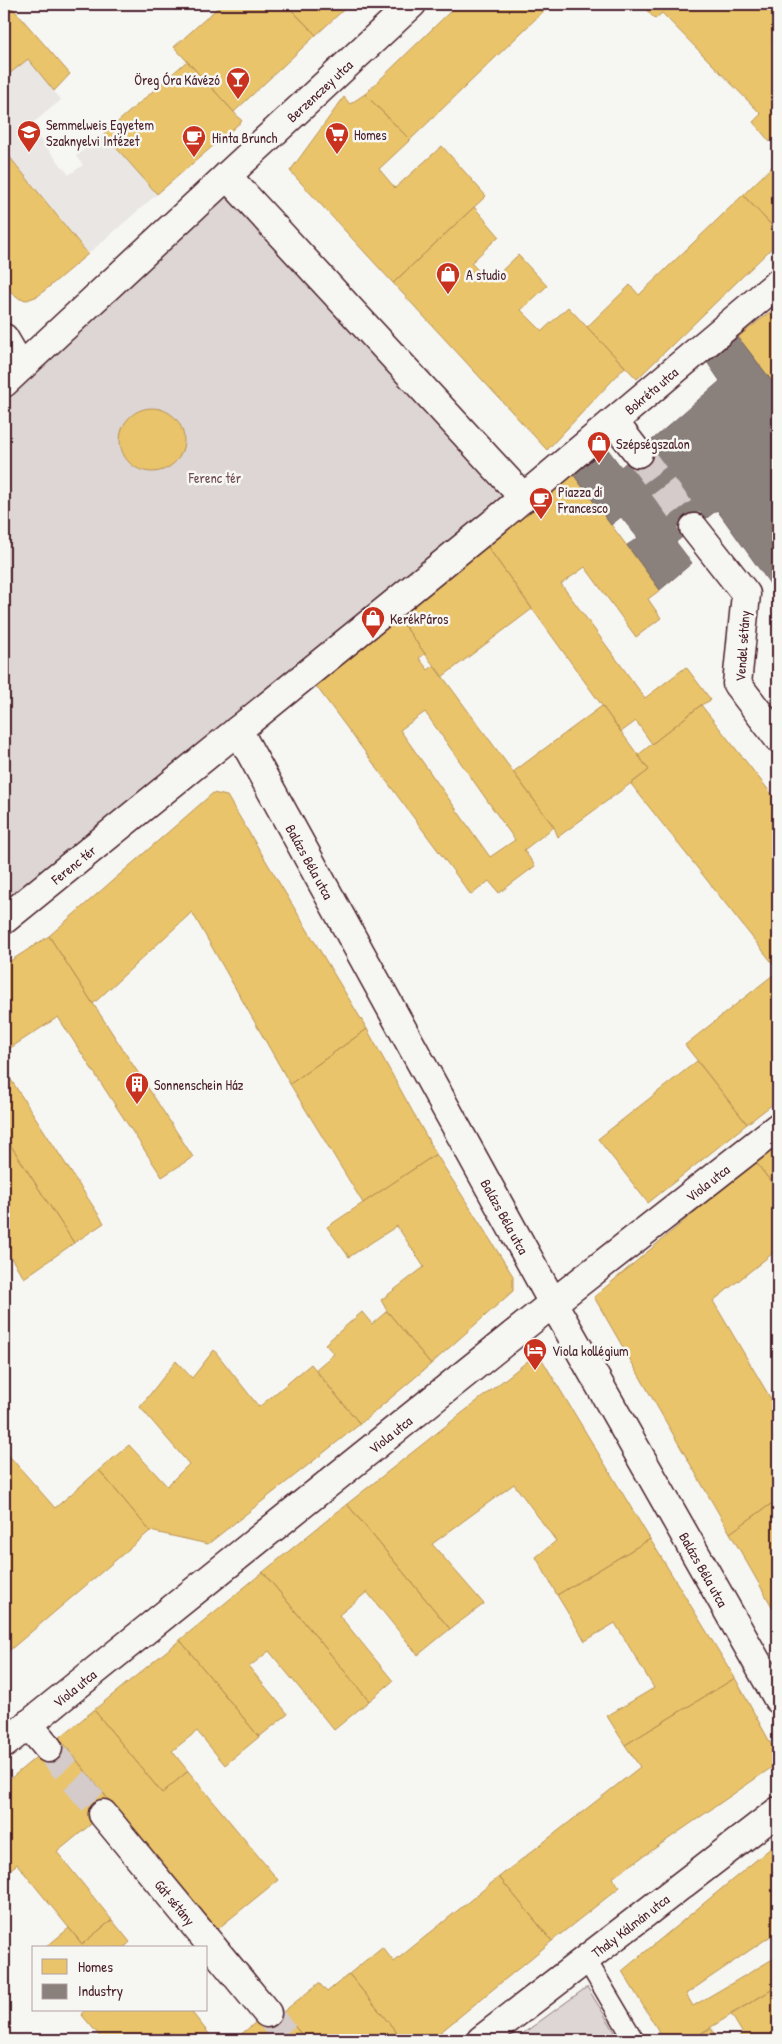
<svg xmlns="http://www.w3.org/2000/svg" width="782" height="2044" viewBox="0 0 782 2044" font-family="'Patrick Hand',sans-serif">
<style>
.built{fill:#e9e6e3}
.green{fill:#ddd6d5;stroke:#947a80}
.homes{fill:#e9c46a;stroke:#b99257;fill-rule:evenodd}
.industry{fill:#8a817c;stroke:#776464}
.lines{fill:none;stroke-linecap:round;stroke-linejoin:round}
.street-tunnel{stroke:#d4cbca;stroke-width:28;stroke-dasharray:28 14;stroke-linecap:butt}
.lane-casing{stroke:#4a1f2b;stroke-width:22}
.street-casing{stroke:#4a1f2b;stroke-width:31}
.lane{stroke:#f6f6f2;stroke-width:19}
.street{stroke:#f6f6f2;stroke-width:28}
.labels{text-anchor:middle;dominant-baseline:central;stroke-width:5;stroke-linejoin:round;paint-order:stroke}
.poi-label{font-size:14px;fill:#4a1f2b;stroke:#f6f6f2;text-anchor:start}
.street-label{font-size:14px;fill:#4a1f2b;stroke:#f6f6f2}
.park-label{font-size:14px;fill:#6f4d56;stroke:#f6f6f2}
</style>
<rect width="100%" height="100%" fill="#f6f6f2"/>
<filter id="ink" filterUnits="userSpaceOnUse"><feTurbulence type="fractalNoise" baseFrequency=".02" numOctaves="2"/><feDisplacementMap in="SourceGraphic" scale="10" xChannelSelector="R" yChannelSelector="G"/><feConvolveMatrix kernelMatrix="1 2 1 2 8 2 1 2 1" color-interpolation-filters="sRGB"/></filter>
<g filter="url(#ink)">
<path class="built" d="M28,59L61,100L29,126L69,175L83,165L76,156L104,134L157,194L88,254L4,150V78Z"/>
<path class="green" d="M227,176L524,498L4,905V383Z
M587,1987L620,2040H514Z"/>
<path class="homes" d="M4,4H9L70,74L54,91L28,59L4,78Z
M222,4H286L316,35L234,112L174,47Z
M286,4H350L316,35Z
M458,4H551L410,140L365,94Z
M641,4H771L778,11V33L771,40L778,48V134L770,142L753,122L761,114L662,13L655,19Z
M187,61L242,121L157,194L104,134Z
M365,94L410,140L379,169L395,188L442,146L486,196L393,283L290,171L344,97L350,104Z
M4,150L88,254L38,296L27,300L20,299L11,292L4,281Z
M778,161V232L743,195Z
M743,195L778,232V242L637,379L587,327L630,285L639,295Z
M474,207L499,236L471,263L490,282L518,255L547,286L521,310L542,331L568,307L625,367L547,450L393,283Z
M778,306V389L738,337Z
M120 440a32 32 0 1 1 64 0a32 32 0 1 1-64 0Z
M573,474L660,590L648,599L661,618L636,637L585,567L561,584L645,698L686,667L711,700L701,705L652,744L636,721L621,732L487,546Z
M487,546L532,609L442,677L399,618Z
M399,618L425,654L419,658L428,670L434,665L554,827L524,850L535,866L499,893L489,881L471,895L316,686ZM425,712L515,840L490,857L400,730Z
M701,705L778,802V970L631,784L649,770L638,755Z
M602,706L649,770L558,837L554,827L513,772Z
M213,793L227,796L367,1029L290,1084L192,912L93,1004L49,936Z
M49,936L193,1157L162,1177L58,1017L4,1052V965Z
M778,971V1100L747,1124L685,1045Z
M367,1029L436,1154L363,1203L290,1084Z
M697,1061L747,1124L648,1203L598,1139Z
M4,1069L104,1223L74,1243L4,1135Z
M4,1135L74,1243L24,1278L4,1247Z
M778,1143V1191L755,1161Z
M436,1154L513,1276V1291L431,1364L387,1311L381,1300L424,1267L397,1226L349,1257L327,1227Z
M755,1161L778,1191V1249L713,1301L778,1411V1499L730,1533L594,1297Z
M387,1311L431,1364L360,1424L315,1370L334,1354L325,1344L362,1312L372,1324Z
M214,1350L259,1407L311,1364L360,1424L208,1544L150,1531L99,1470L129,1445L167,1486L189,1464L140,1407L176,1361L192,1378Z
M538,1353L650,1539L557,1595L536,1557L556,1541L514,1484L432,1544L484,1604L450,1629L347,1504Z
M4,1450L55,1508L99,1470L150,1531L4,1655Z
M778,1499V1617L730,1533Z
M347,1504L450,1629L418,1655L367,1592L339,1615L393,1681L369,1701L263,1572Z
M650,1539L735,1678L625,1745L607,1716L654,1688L615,1623L585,1641L557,1595Z
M263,1572L369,1701L334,1730L269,1651L249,1667L288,1714L259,1737L180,1640Z
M180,1640L259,1737L225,1765L197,1731L172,1751L188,1771L162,1793L94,1710Z
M735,1678L778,1757V1763L612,1878L620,1887L552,1941L499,1877L640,1767L625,1745Z
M94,1710L162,1793L188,1771L278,1880L215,1931L59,1738Z
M59,1738L113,1806L57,1852L112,1920L82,1944L17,1864L10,1870L4,1862V1784Z
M778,1842V1931L686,1994L693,2006L778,1956V1986L690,2040H664L622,1971Z
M499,1877L552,1941L431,2040H403L349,1974L382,1947L394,1962Z
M112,1920L130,1942L124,1948H45L69,1928L82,1944Z
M349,1974L402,2039L400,2040H306L283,2012L319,1983L327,1992Z
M778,1986V2040H733L743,2034L731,2014Z
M277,2005L306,2040H234Z
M85,2010H190L214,2040H103L81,2014Z
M711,2028L718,2040H690Z"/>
<path class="industry" d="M738,337L778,389V423L770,430L778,442V595L717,510L676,542L692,563L660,590L627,545L638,538L621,517L611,525L573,474L606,447L621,467L720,381L707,362Z"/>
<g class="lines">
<path class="street-tunnel" d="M638,453L694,528
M48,1748L103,1814
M267,2013L289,2040"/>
<g class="lane-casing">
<path id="lane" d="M586,1959L634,2040"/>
</g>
<g class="street-casing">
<g id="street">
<path d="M227,176L524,498"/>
<path d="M4,338L21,367"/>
<path id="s1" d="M4,383L412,4"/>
<path d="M614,422L638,453"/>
<path d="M694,528L746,594L737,684L778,738"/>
<path id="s2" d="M238,730L553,1303L778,1699"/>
<path id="s3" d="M4,920L492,524L778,283"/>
<path d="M28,1724L48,1748"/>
<path id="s4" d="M4,1744L553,1303L778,1127"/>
<path id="s5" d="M103,1814L267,2013"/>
<path id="s6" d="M481,2040L778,1811"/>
</g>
</g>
<use href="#lane" class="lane"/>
<use href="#street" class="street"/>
</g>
</g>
<defs>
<g id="bar-pin" transform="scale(1.25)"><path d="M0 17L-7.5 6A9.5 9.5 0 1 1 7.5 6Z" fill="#c8321e" stroke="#f6f6f2"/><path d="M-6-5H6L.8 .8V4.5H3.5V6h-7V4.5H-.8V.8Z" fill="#fff"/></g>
<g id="university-pin" transform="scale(1.25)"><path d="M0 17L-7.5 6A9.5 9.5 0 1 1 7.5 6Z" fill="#c8321e" stroke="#f6f6f2"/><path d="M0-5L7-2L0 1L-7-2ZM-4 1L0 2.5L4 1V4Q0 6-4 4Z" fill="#fff"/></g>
<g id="supermarket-pin" transform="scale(1.25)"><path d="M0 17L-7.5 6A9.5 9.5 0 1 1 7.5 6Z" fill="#c8321e" stroke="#f6f6f2"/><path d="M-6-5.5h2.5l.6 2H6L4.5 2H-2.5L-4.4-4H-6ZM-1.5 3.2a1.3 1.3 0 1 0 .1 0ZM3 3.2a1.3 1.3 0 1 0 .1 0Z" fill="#fff"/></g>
<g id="cafe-pin" transform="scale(1.25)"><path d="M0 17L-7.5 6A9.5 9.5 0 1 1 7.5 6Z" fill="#c8321e" stroke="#f6f6f2"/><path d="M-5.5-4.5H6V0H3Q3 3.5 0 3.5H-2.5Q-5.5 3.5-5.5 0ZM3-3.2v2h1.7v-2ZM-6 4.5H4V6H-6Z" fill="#fff"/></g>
<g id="shop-pin" transform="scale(1.25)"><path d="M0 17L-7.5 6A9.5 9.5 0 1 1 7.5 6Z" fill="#c8321e" stroke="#f6f6f2"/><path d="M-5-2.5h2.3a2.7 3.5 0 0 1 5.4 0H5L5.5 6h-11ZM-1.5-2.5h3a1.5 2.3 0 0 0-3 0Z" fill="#fff"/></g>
<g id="building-pin" transform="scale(1.25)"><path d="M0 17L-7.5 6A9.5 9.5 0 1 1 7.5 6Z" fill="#c8321e" stroke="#f6f6f2"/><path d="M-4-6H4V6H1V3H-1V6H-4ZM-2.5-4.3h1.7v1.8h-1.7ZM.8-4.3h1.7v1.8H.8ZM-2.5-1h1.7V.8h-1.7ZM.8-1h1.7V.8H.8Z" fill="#fff"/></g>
<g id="hotel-pin" transform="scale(1.25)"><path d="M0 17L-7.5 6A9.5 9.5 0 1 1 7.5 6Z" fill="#c8321e" stroke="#f6f6f2"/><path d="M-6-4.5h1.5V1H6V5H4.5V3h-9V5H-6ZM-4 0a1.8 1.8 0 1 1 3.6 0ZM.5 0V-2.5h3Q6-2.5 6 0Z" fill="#fff"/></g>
</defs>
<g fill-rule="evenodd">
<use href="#bar-pin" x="238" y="79"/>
<use href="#university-pin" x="29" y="132"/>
<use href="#supermarket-pin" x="337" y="134"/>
<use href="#cafe-pin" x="194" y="137"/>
<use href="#shop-pin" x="448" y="274"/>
<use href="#shop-pin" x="599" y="443"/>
<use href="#cafe-pin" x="541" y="499"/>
<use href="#shop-pin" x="373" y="618"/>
<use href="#building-pin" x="137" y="1084"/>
<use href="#hotel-pin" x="535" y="1350"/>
</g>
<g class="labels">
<g class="poi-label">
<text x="220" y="79" text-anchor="end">Öreg Óra Kávézó</text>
<text x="46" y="124">Semmelweis Egyetem<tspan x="46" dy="16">Szaknyelvi Intézet</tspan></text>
<text x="354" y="134">Homes</text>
<text x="212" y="137">Hinta Brunch</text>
<text x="466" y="274">A studio</text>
<text x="616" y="443">Szépségszalon</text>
<text x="558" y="491">Piazza di<tspan x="558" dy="16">Francesco</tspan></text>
<text x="390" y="618">KerékPáros</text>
<text x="154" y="1084">Sonnenschein Ház</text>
<text x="552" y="1350">Viola kollégium</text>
</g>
<g class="street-label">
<text stroke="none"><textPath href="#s1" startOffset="430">Berzenczey utca</textPath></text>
<text stroke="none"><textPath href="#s3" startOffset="836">Bokréta utca</textPath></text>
<text transform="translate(742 646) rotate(-86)">Vendel sétány</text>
<text stroke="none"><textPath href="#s2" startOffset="150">Balázs Béla utca</textPath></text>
<text stroke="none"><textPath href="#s3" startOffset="89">Ferenc tér</textPath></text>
<text stroke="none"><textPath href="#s4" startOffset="900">Viola utca</textPath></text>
<text stroke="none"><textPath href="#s2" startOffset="555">Balázs Béla utca</textPath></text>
<text stroke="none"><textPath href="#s4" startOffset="495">Viola utca</textPath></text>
<text stroke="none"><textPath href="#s2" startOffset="960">Balázs Béla utca</textPath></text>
<text stroke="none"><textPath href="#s4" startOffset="90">Viola utca</textPath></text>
<text stroke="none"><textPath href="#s5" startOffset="114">Gát sétány</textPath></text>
<text stroke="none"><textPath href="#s6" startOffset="188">Thaly Kálmán utca</textPath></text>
</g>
<g class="park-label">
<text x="215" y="477">Ferenc tér</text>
</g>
</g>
<rect width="782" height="2044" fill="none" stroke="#f6f6f2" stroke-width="20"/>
<rect x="10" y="10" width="762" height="2024" fill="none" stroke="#4a1f2b" stroke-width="2" filter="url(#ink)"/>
<rect x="32" y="1946" width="175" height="65" fill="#f6f6f2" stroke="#b1a0a2"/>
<rect x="42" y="1959" width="25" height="15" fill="#e9c46a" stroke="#b1a0a2"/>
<text x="78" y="1972" font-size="15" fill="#4a1f2b">Homes</text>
<rect x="42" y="1984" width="25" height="15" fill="#8a817c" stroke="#b1a0a2"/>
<text x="78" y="1996" font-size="15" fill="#4a1f2b">Industry</text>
</svg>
